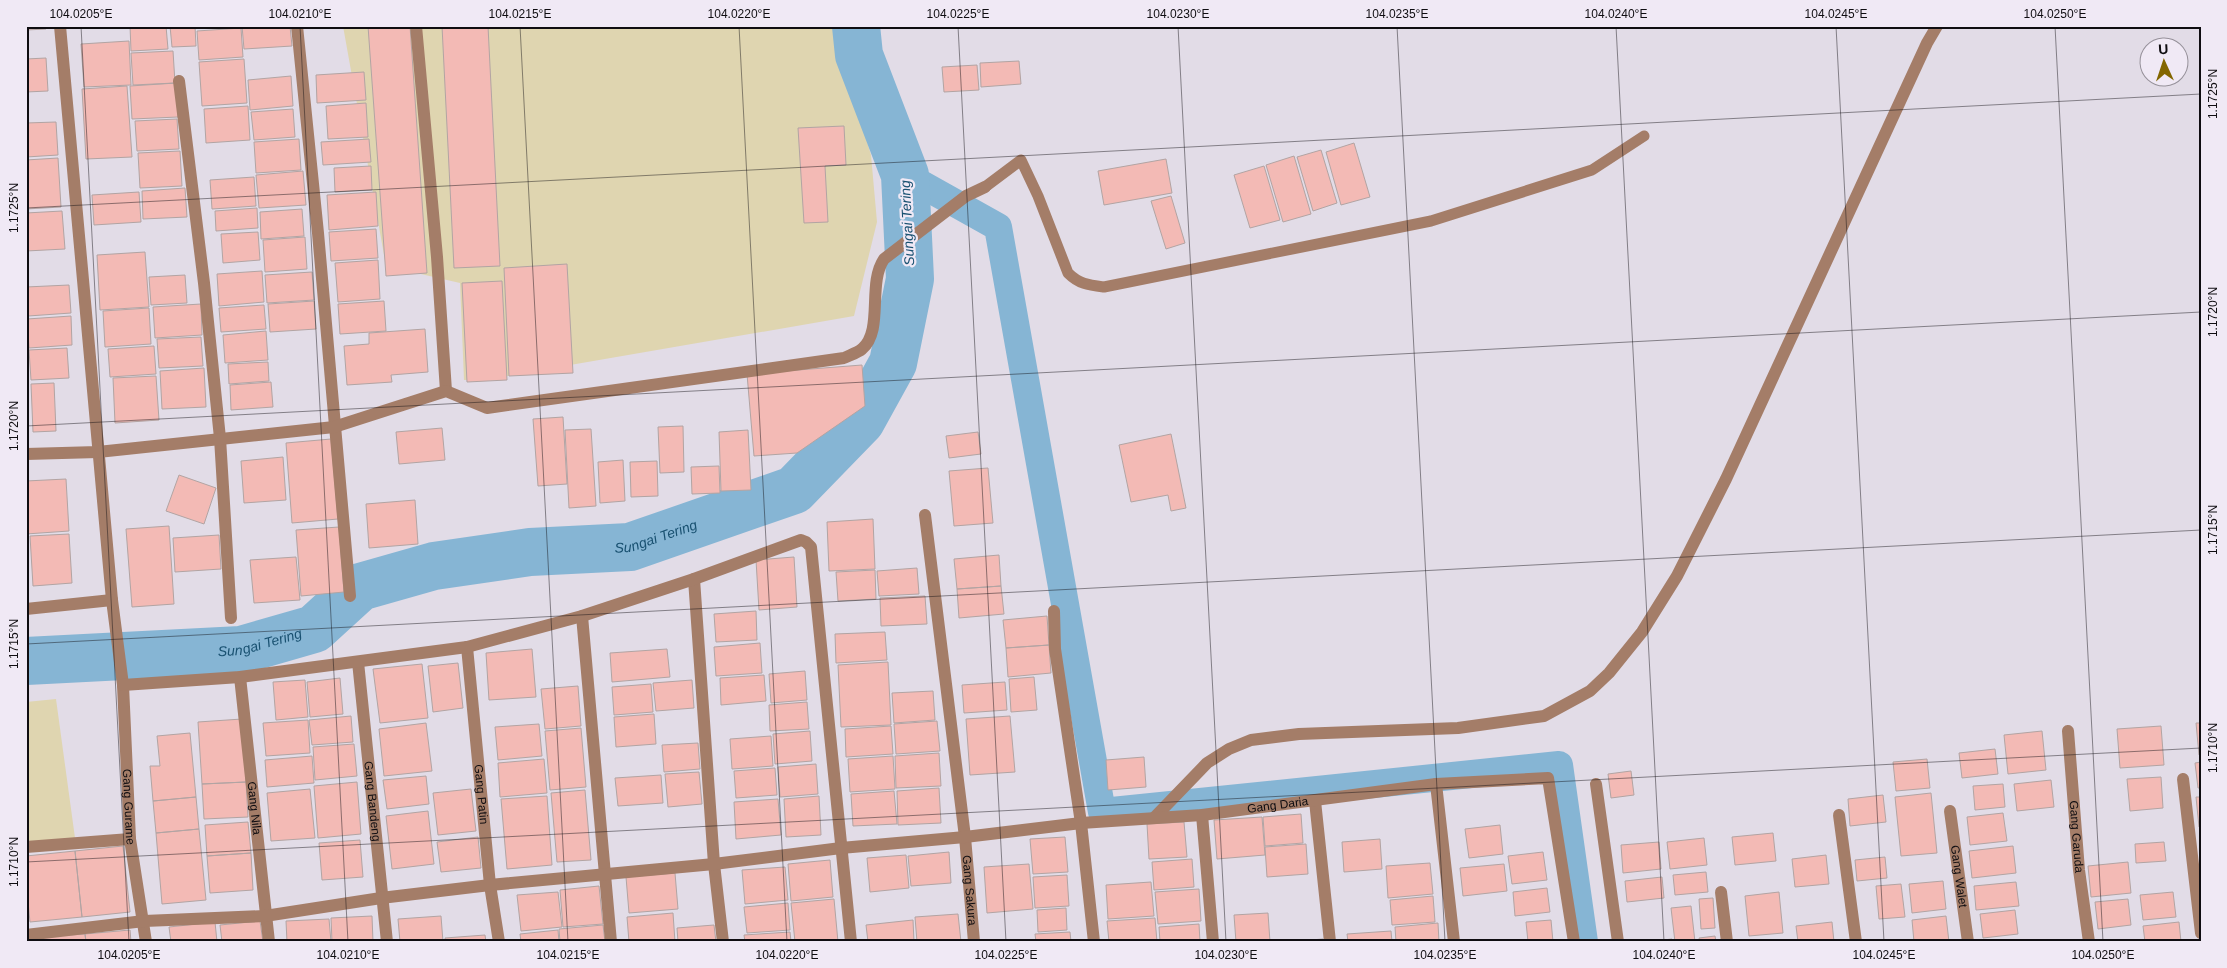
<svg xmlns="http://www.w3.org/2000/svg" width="2227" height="968" viewBox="0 0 2227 968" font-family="Helvetica,sans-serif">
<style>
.sand{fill:#dfd5b0}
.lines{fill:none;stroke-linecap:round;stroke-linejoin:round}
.canal{stroke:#86b5d4;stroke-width:28}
.river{stroke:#86b5d4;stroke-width:48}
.building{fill:#f3bab5;stroke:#b2a4a3}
.lane{stroke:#a47d68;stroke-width:11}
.street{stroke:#a47d68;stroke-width:12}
.ticks{fill:none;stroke:#0f0d11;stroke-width:1;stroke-opacity:0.45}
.labels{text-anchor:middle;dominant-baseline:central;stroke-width:4.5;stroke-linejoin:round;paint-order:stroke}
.street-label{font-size:12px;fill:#0f0d11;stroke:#f0e9f5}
.water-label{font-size:14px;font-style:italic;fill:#195171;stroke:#f0e9f5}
.neatline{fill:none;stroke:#0f0d11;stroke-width:2}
.ticks-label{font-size:12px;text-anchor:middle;fill:#0f0d11}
</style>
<rect width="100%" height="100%" fill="#e2dce7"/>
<path class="sand" d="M343,26H832L871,155L877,222L854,316L489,379L464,380L460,283L386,266Z
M56,699L75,838L26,842V702Z"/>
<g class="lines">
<path class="canal" d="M905,175L998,227L1102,812L1559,765L1584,942"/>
<path class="river" id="s1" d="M26,661L241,650L314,629L360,587L434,566L530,552L630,547L794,490L861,421L893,363L910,279L905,175L859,55L856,26"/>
</g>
<path class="building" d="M26,26H45L46,29L26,30Z
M130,26H166L168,49L131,51Z
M170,26H195L196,46L172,47Z
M242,26H290L292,46L244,49Z
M368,26H410L427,273L386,276Z
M442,26H488L500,266L454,268Z
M241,28L243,57L199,60L197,31Z
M129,41L131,85L84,87L81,44Z
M173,51L175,83L133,85L131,53Z
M46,58L48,91L26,92V59Z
M244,59L247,103L202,106L199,62Z
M1019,61L1021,84L981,87L980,63Z
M977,65L979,90L944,92L942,67Z
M364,72L366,100L317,103L316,75Z
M291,76L293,106L250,110L248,80Z
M176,83L178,117L132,119L130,86Z
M127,86L132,157L86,159L82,89Z
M366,103L368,137L328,139L326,106Z
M248,106L250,140L206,143L204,109Z
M293,109L295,137L254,140L251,112Z
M177,119L179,149L137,151L135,121Z
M56,122L58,155L26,157V123Z
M844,126L846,165L825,166L828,222L804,223L798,128Z
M299,139L301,170L256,173L254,142Z
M369,139L371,162L323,165L321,142Z
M1354,143L1370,197L1341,205L1326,152Z
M1321,150L1337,203L1313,211L1297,157Z
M180,151L182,186L140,188L138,153Z
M1294,156L1311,214L1283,222L1266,165Z
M58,158L61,207L26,209V160Z
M1166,159L1172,193L1104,205L1098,171Z
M371,166L372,190L335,192L334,168Z
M1264,166L1280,220L1250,228L1234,175Z
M303,171L306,205L259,208L256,175Z
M254,177L256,206L212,209L210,180Z
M185,188L187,217L143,219L142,191Z
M139,192L141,222L94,225L92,195Z
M376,192L378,226L329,230L327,195Z
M1171,196L1185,243L1166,249L1151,201Z
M257,208L258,228L216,231L215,211Z
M302,209L304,236L261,239L260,212Z
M62,211L65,249L26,251V213Z
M376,229L378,258L331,261L329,232Z
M258,232L260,260L223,263L221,234Z
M305,237L307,269L265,272L263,240Z
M145,252L149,307L100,310L97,255Z
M378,260L380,299L338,302L335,263Z
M567,264L573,373L509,376L504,268Z
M262,271L264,302L219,306L217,274Z
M312,272L314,300L267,303L265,275Z
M185,275L187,303L151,305L149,277Z
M502,281L507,380L467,382L462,283Z
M69,285L71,313L28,316L26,287Z
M314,301L316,329L270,332L268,304Z
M384,301L386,331L340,334L338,304Z
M201,304L202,335L155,338L153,307Z
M264,305L266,329L221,332L219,308Z
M149,308L151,344L105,347L103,311Z
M71,316L72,345L29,348L27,319Z
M425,329L428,372L391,375L392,382L347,385L344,346L369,344V333Z
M266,331L268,360L225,363L223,335Z
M201,337L203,366L159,368L157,339Z
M154,346L156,374L110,377L108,349Z
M67,348L69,378L31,380L29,350Z
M268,362L269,381L229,384L228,364Z
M26,363L28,394H26Z
M862,365L865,406L797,453L754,456L747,374Z
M204,368L206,407L162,409L160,371Z
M156,376L159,420L115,423L113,378Z
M271,382L273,407L231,410L230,385Z
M54,383L56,431L33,432L31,384Z
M563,417L567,484L538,486L533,419Z
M683,426L684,472L660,473L658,427Z
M442,428L445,460L399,464L396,432Z
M591,429L596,506L569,508L565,430Z
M748,430L751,490L721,491L719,432Z
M978,432L981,454L949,458L946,436Z
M1171,434L1186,508L1171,511L1168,495L1131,502L1119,445Z
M331,439L338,519L292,523L286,443Z
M283,457L286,500L244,503L241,461Z
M623,460L625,501L600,503L598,462Z
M657,461L658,496L631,497L630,462Z
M719,466L720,493L692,494L691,467Z
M988,468L993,523L954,526L949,471Z
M179,475L216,488L204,524L166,511Z
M66,479L69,531L26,534V481Z
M415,500L418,544L369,548L366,504Z
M873,519L875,569L829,571L827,522Z
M169,526L174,604L132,607L126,529Z
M339,527L344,592L301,596L296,530Z
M69,534L72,583L33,586L30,536Z
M219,535L221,569L175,572L173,538Z
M999,555L1001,586L957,589L954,559Z
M296,557L300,600L254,603L250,560Z
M794,557L797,607L759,610L756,560Z
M917,568L919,594L879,596L877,571Z
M875,570L876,599L838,601L836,572Z
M1001,586L1004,614L959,618L957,589Z
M925,596L927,624L881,626L880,598Z
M756,611L757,640L716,642L714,614Z
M1047,616L1049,645L1006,648L1003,620Z
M885,632L887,660L836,663L835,634Z
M760,643L762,673L716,676L714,647Z
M1049,645L1051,673L1008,677L1006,648Z
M532,649L536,697L489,700L486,653Z
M667,649L670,677L612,682L610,653Z
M888,662L891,725L841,727L838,665Z
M458,663L463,708L433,712L428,666Z
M422,664L428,718L380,723L373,669Z
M805,671L807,700L771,703L769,674Z
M764,675L766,701L721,705L720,678Z
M1034,677L1037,710L1011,712L1009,679Z
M340,678L343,714L310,717L307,682Z
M305,680L308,717L276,720L273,682Z
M692,680L694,708L656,711L653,683Z
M1005,682L1007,710L964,713L962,685Z
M651,684L653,712L614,715L612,687Z
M578,686L581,726L545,729L541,689Z
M933,691L935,720L894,723L892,693Z
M807,702L809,729L770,731L769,705Z
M654,714L656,744L616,747L614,717Z
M351,716L353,742L312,745L309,720Z
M1010,716L1015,772L970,775L966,719Z
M242,719L246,782L202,784L198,722Z
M308,720L310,753L266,756L263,723Z
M937,721L940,751L896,754L894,724Z
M426,723L432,771L384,776L379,729Z
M2196,723H2201V754L2199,755Z
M539,724L542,756L498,760L495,727Z
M891,726L893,754L846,757L845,729Z
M2161,726L2164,765L2120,768L2117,729Z
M581,728L586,787L550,790L545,731Z
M810,731L812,761L775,764L773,734Z
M2042,731L2046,770L2008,774L2004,735Z
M190,733L196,797L153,801L150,766H160L157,736Z
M771,736L773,766L732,769L730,739Z
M698,743L700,769L664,772L662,745Z
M354,744L357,776L315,780L313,747Z
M1995,749L1998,774L1962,778L1959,753Z
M939,753L941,786L896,788L895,756Z
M312,756L314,783L267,787L265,760Z
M893,756L895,789L850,792L848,759Z
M1144,757L1146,787L1108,790L1106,760Z
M544,759L547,793L500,797L498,763Z
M1927,759L1930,788L1896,791L1893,762Z
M2201,762V788H2198L2195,763Z
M816,764L818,794L780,797L778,767Z
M775,768L777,795L736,798L734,771Z
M1631,771L1634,795L1611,798L1608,774Z
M699,772L702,804L668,807L665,774Z
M661,775L663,803L618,806L615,778Z
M426,776L429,804L387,809L383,780Z
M2161,777L2163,808L2130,811L2127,779Z
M2051,780L2054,807L2017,811L2014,784Z
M246,782L248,817L204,819L202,784Z
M357,782L361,834L318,838L314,786Z
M2003,784L2005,807L1975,810L1973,786Z
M939,788L941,823L898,825L897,791Z
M310,789L315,838L271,841L267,793Z
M471,789L476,831L438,835L433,793Z
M585,790L591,860L557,862L551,793Z
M894,791L897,824L853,826L851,794Z
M1931,793L1937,853L1901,856L1895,797Z
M1883,795L1886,822L1850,826L1848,799Z
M547,796L552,865L507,869L501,799Z
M819,796L821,835L786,837L784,799Z
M196,797L199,829L156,833L153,801Z
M2196,797H2201V827H2199Z
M778,799L781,835L736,839L734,802Z
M428,811L434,864L392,869L386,816Z
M2003,813L2007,841L1970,845L1967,817Z
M1301,814L1303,843L1265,846L1263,817Z
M1262,817L1265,855L1217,859L1214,820Z
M248,822L251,853L207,856L205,825Z
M1184,822L1187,857L1149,859L1147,824Z
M1500,825L1503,854L1469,858L1465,829Z
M199,829L206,900L162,904L156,833Z
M1773,833L1776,861L1735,865L1732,837Z
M478,837L481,868L441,872L437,842Z
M1065,837L1068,872L1033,874L1030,839Z
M1704,838L1707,865L1670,869L1667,842Z
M1380,839L1382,869L1344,872L1342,842Z
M360,840L363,877L322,880L319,843Z
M1659,842L1661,869L1623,873L1621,845Z
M2164,842L2166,861L2136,863L2135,844Z
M1306,844L1308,874L1267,877L1265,847Z
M123,846L130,912L82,917L75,851Z
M2013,846L2016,873L1972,878L1969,851Z
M75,851L82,917L30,922L26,882V856Z
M949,852L951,883L911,886L908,856Z
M1543,852L1547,880L1512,884L1508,856Z
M251,853L253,890L210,893L207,856Z
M906,855L909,888L870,892L867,858Z
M1826,855L1829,884L1795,887L1792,859Z
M1885,857L1887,878L1857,881L1855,860Z
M1192,859L1194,887L1154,890L1152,862Z
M830,860L833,897L791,901L788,864Z
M2128,862L2131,893L2091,897L2088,866Z
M1430,863L1433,894L1388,898L1386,866Z
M1029,864L1033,909L987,913L984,867Z
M1504,864L1507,891L1463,896L1460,868Z
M785,867L788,900L745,904L742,870Z
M1706,872L1708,892L1675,895L1673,875Z
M675,873L678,909L629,913L626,877Z
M1067,875L1069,906L1035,908L1033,877Z
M1662,877L1664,898L1627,902L1625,881Z
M1943,881L1946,909L1912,913L1909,884Z
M1151,882L1154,916L1108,919L1106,885Z
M2016,882L2019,906L1976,910L1974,886Z
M1901,884L1905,917L1879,919L1876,886Z
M599,886L603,924L563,927L560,890Z
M1547,888L1550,912L1515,916L1513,892Z
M1199,889L1201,921L1158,924L1155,892Z
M558,892L562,927L521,931L517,895Z
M1779,892L1783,933L1749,936L1745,896Z
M2173,892L2176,917L2143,920L2140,895Z
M1433,896L1435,922L1392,925L1390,900Z
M1713,898L1715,928L1701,929L1699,899Z
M834,899L838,942H795L791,903Z
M2128,899L2131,925L2098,929L2095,902Z
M788,903L790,930L747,933L744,907Z
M1691,906L1695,942H1675L1671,908Z
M1066,908L1067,930L1038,932L1037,910Z
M2015,910L2018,934L1983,938L1980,914Z
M673,913L675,942H629L627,917Z
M1268,913L1270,942H1236L1234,915Z
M958,914L961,942H917L915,917Z
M372,916L373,942H332L331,918Z
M441,916L443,942H400L398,919Z
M1946,916L1949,942H1914L1912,920Z
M1155,918L1157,942H1109L1107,921Z
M329,919L331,942H287L286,921Z
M913,920L914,942H868L866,925Z
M1551,920L1553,942H1528L1526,922Z
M260,921L263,942H222L220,925Z
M215,922L217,942H171L169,927Z
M1832,922L1834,942H1798L1796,926Z
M2179,922L2181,942H2145L2143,926Z
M1438,923L1439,942H1396L1395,927Z
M1199,924L1200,942H1160L1159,927Z
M603,925L605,942H560L559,929Z
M714,925L716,942H678L677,928Z
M130,930L131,942H86L85,934Z
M558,930L559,942H521L520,934Z
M1391,931L1392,942H1348L1347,934Z
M790,932L791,942H745L744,935Z
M1070,932L1071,942H1036L1035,934Z
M85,934L86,942H38V937Z
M485,935L486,942H446L445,938Z
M1715,936L1716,942H1700L1699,938Z
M1323,939V942H1286Z
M1672,939V942H1646Z"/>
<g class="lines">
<path class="lane" d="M985,187L1021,160L1038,196L1068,273C1079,284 1088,285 1104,287L1431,221L1592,170L1644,136"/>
<g class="street">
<path id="s2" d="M60,26L112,600L123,685L130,839L146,942"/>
<path d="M297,26L318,233L350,596"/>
<path d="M416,26L437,257L446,391"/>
<path d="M179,81L204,283L220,438L231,618"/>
<path d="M26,454L98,452L334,427L446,391L487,408L844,358C850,355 857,353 862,349C884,330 867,284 884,259L966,196L985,187"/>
<path id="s3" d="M925,515L965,837L974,942"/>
<path d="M694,579L714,864L723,942"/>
<path d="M26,609L112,600"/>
<path d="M1054,611L1055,649L1081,823L1094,942"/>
<path d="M582,616L611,942"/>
<path id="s4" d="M467,647L490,885L499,942"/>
<path id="s5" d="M358,662L387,942"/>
<path id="s6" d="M240,677L269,942"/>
<path d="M123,685L240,677L467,647L582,616L694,579L801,540L806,542L811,547L851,942"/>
<path id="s7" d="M2068,731L2079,870L2089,942"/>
<path d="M2183,779L2201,933"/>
<path d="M1436,784L1454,942"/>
<path d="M1596,784L1618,942"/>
<path d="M1315,801L1330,942"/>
<path id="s8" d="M1950,811L1968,942"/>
<path d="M1202,815L1213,942"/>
<path d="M1839,815L1856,942"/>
<path d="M1154,818L1207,763L1229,749L1251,740L1299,734L1458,728L1544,716L1590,691L1609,673L1642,632L1677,576L1726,479L1927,43L1937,26"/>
<path d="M26,847L130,839"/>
<path d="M1721,892L1727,942"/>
<path id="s9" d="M26,935L144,921L265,916L381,898L490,885L714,864L841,848L965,837L1081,823L1202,815L1436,784L1548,778L1574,942"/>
</g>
</g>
<path class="ticks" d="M81,26L129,942M300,26L348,942M520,26L568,942M739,26L787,942M958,26L1006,942M1178,26L1226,942M1397,26L1445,942M1616,26L1664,942M1836,26L1884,942M2055,26L2103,942M26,208L2201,94M26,426L2201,312M26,644L2201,530M26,862L2201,748"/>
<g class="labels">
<g class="street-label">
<text stroke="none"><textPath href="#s4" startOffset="148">Gang Patin</textPath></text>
<text stroke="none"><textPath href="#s5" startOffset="140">Gang Bandeng</textPath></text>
<text stroke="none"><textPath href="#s2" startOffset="784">Gang Gurame</textPath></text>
<text stroke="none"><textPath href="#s9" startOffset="1259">Gang Daria</textPath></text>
<text stroke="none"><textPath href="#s6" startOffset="132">Gang Nila</textPath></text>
<text stroke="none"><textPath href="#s7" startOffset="106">Gang Garuda</textPath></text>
<text stroke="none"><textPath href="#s8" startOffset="66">Gang Walet</textPath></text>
<text stroke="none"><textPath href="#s3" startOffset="378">Gang Sakura</textPath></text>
</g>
<g class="water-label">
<text transform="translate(907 223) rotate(-93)">Sungai Tering</text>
<text stroke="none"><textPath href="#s1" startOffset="655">Sungai Tering</textPath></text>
<text stroke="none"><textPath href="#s1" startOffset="235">Sungai Tering</textPath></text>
</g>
</g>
<rect width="2227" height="968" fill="none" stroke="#f0e9f5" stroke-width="55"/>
<g transform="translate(2164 62) rotate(357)"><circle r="24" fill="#f0e9f5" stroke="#96919a"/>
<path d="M0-4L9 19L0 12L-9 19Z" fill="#836600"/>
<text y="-8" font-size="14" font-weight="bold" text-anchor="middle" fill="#0f0d11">U</text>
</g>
<rect x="28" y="28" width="2172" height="912" class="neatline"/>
<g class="ticks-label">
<text x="81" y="18">104.0205°E</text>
<text x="300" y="18">104.0210°E</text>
<text x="520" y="18">104.0215°E</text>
<text x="739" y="18">104.0220°E</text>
<text x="958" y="18">104.0225°E</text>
<text x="1178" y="18">104.0230°E</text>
<text x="1397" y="18">104.0235°E</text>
<text x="1616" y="18">104.0240°E</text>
<text x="1836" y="18">104.0245°E</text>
<text x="2055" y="18">104.0250°E</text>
<text transform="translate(2213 94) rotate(-90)" y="4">1.1725°N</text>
<text transform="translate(14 208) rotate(-90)" y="4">1.1725°N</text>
<text transform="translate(2213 312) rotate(-90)" y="4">1.1720°N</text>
<text transform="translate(14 426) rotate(-90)" y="4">1.1720°N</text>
<text transform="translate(2213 530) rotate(-90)" y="4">1.1715°N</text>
<text transform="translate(14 644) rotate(-90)" y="4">1.1715°N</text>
<text transform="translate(2213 748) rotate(-90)" y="4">1.1710°N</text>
<text transform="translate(14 862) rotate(-90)" y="4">1.1710°N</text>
<text x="129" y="959">104.0205°E</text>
<text x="348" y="959">104.0210°E</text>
<text x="568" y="959">104.0215°E</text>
<text x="787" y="959">104.0220°E</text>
<text x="1006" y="959">104.0225°E</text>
<text x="1226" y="959">104.0230°E</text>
<text x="1445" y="959">104.0235°E</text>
<text x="1664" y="959">104.0240°E</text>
<text x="1884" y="959">104.0245°E</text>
<text x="2103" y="959">104.0250°E</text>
</g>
</svg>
